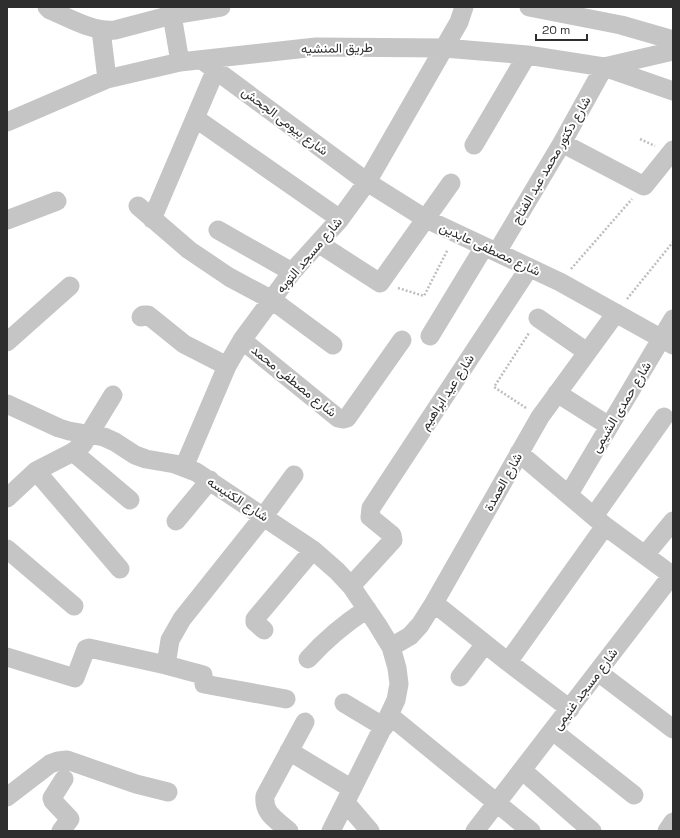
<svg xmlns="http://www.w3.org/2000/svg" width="680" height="838" viewBox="0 0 680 838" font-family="'Space Grotesk',Vazirmatn,sans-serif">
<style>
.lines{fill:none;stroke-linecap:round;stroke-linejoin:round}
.path{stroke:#bebebe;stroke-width:2.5;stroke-dasharray:2 2;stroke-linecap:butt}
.street{stroke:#c5c5c5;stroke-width:19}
.labels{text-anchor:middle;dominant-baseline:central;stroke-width:4;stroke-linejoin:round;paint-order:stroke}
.street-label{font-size:13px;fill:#2e2e2e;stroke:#fff}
</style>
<rect width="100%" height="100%" fill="#fff"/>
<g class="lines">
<path class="path" d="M640,139L655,146
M571,269L632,199
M398,288L424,296L448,249
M627,299L673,242
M526,408L494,387L529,333"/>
<path class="street" d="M47,7L50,10C70,18 92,32 115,30L172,15L221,7
M175,7L172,15L180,62
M529,7L621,25L673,40
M101,30L107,79
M202,60L367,182L426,219L560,282L673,345
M195,118L340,219
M7,122L107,79L180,62L316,47L444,48L527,55L604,67L673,91
M562,143L644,186L673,150
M474,145L527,55
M138,206L189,250L229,277L272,300L333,345
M152,219L216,69
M7,220L57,201
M218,230L292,272
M318,243L380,283L451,183
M497,252L562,143L604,67L673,51
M141,317L143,315H148L184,344L227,366
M538,318L587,352
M430,336L484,247
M242,340L338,418L343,419L347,418L402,340
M7,342L70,286
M557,393L609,426
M7,404L59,428L69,431L104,437L115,442L135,455L146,459L175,464L196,472L313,550L337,571L351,586L377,624L391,647L397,668L399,684L396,700L389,715L331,831
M73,452L130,500
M519,453L605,526L673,576
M184,467L227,366L242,340L292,272L340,219L367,182L459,22L464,7
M36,471L120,569
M569,494L673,319
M7,498L36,471L73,452L83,444L113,395
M594,516L664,417
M176,521L210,480
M7,549L74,606
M645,555L673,521
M351,586L393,540L392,535L370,517L371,508L529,268
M434,603L508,662L570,709
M264,630L255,622V619L313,550
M391,647L410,636L420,625L434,603L540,417L616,313
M7,657L75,678L86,649L89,648L166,665L203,675L204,684L286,699
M308,659C326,639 344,624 367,609
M508,662L605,526
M166,665L170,640L182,619L264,516L294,475
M598,672L673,729
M460,677L485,644
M344,703L384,727
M389,715L531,831
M553,731L634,795
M289,751L352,789
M522,770L592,831
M7,797L50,764L58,761L67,760L136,784L168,792
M346,803L370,831
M61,831L70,819L53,801L52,798L64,779
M289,831C277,820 263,814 265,796L305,722
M475,831L672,575
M667,831L673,822"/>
</g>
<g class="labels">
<g class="street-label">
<text transform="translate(337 48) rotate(-1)">طريق المنشيه</text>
<text transform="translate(285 121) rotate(37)">شارع بيومى الجحش</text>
<text transform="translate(551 160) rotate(-60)">شارع دكتور محمد عبد الفتاح</text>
<text transform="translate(490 249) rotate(25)">شارع مصطفى عابدين</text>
<text transform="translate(309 255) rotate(-50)">شارع مسجد التوبه</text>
<text transform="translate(294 381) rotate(39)">شارع مصطفى محمد</text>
<text transform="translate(447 392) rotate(-57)">شارع عيد ابراهيم</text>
<text transform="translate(621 407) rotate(-59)">شارع حمدى الشيمى</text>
<text transform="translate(503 482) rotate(-61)">شارع العمدة</text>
<text transform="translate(238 499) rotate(33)">شارع الكنيسه</text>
<text transform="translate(585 689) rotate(-53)">شارع مسجد غنيمى</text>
</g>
</g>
<rect width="680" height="838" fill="none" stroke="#2e2e2e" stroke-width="16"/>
<path d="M536 34v6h51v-6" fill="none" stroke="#2e2e2e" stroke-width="2"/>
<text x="542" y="34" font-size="12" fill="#2e2e2e" stroke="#ffffff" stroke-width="3" paint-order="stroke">20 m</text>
</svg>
